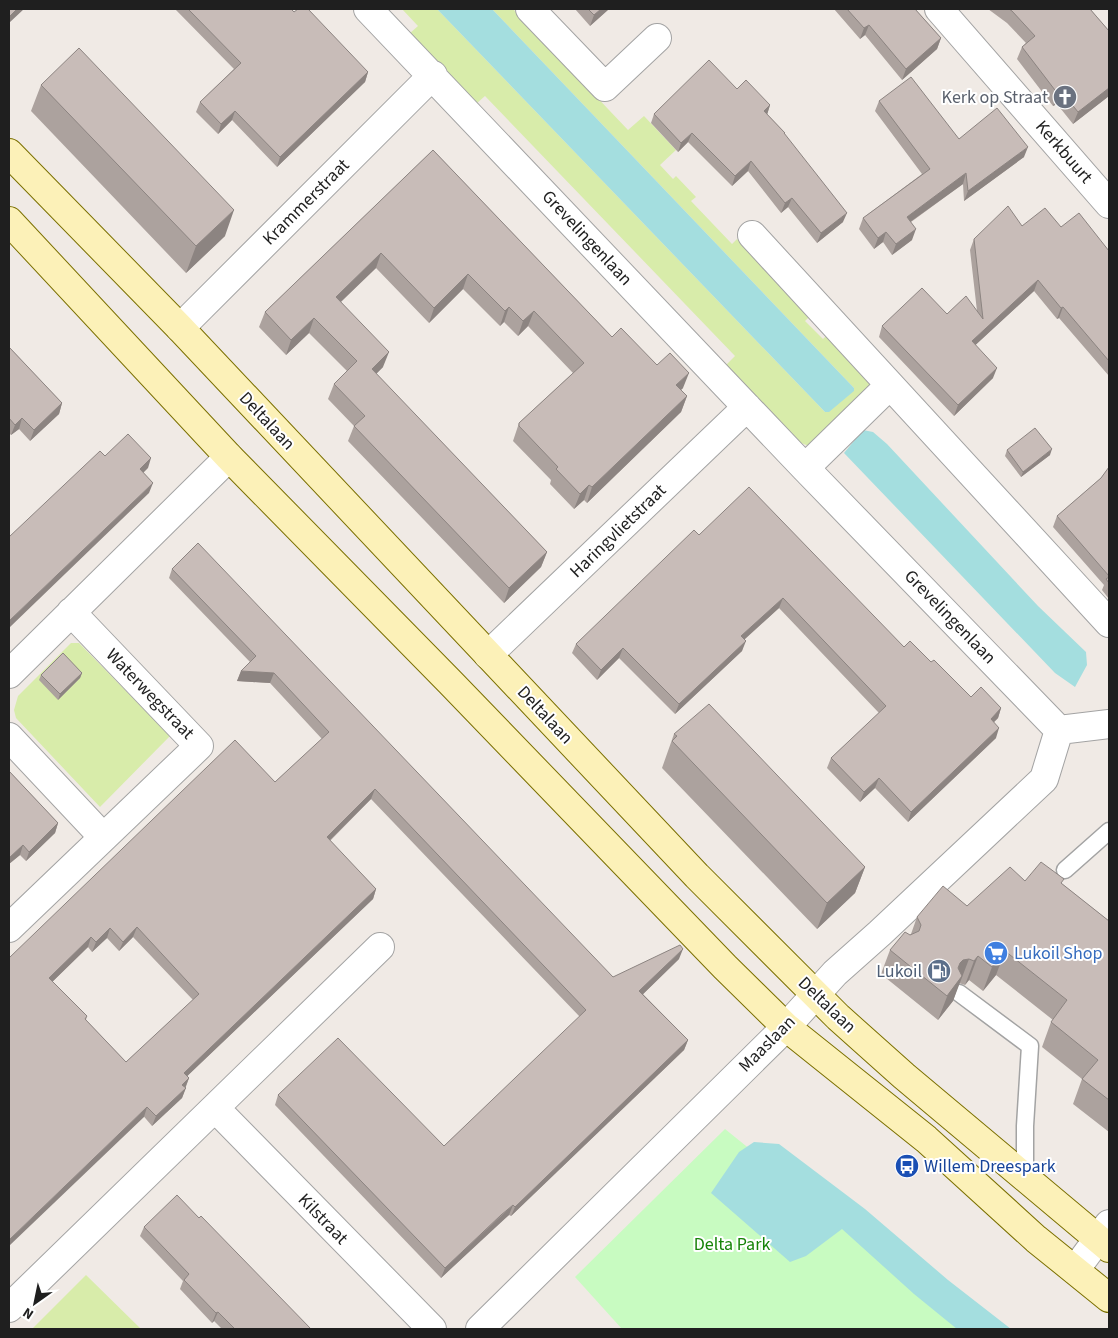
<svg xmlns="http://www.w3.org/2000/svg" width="1118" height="1338" viewBox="0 0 1118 1338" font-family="'Source Sans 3',sans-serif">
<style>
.grass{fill:#d8ecaa}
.park{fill:#c8fbc1}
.water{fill:#a4dedf}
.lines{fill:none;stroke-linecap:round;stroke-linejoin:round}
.lane-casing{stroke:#a3a3a3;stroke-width:19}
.street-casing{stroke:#a3a3a3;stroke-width:30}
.secondary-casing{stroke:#7b7001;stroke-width:30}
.lane{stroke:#fff;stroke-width:16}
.street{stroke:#fff;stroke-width:28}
.secondary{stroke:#fcf1b8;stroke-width:28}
.wall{fill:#aca29e;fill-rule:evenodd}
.shaded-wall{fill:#8c8481}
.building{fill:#c8bcb8;stroke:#8c8481;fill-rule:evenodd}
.labels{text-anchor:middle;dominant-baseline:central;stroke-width:4;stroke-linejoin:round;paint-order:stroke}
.worship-label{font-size:18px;fill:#5b616d;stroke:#fff;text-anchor:end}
.street-label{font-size:18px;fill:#1f1f1f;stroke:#fff}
.shop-label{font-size:18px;fill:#366cbe;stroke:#fff;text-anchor:start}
.service-label{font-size:18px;fill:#4e5e75;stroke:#fff;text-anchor:end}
.transit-label{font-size:18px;fill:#164399;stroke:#fff;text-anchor:start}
.park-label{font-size:18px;fill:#168308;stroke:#fff}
</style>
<rect width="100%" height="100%" fill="#f0eae5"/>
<path class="grass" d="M402,9H437L825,412L854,388L492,9H513L628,130L644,116L676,150L660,165L673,179L676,176L696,197L691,201L732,244L737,239L811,315L805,321L823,339L829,333L870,376V393L809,446L801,443L726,365L735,356L485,96L476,104L409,34L418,26Z
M71,643H79L170,736L100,807L16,718L14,710L18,696Z
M86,1275L141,1329H32Z"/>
<path class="park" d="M725,1129L973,1329H622L575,1277Z"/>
<path class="water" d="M437,9H492L854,388V391L829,412H825Z
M863,430L873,432L887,444L1038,606L1086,652L1087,665L1075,687L1055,673L844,453Z
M754,1142L779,1144L865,1209L948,1280L1011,1329H957L914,1294L842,1229L806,1256L790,1262L711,1193L739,1152Z"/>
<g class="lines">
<g class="lane-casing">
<path id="lane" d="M1065,870L1109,831
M959,993L1030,1046L1025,1126V1178"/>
</g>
<g class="street-casing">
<path id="street" d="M368,9L805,468L1059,730L1109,724
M530,9L605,87L657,38
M939,9L1109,204
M752,235L1109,623
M180,328L433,75
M805,468L890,385
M488,655L747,407
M9,674L229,457
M9,737L103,837
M9,928L199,746L71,612
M215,1108L432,1329
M1075,1270L1109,1224
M9,1308L380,947
M480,1329L786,1027L835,973L880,933L1044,779L1059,730"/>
</g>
<g class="secondary-casing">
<path id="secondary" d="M9,153L180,328L697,876L838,1017L904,1076L1109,1248
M9,221L229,457L450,682L725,967L786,1027L926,1139L1036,1239L1109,1298"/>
</g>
<use href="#lane" class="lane"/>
<use href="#street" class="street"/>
<use href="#secondary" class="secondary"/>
</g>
<path class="wall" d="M175,9H291L368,72L365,82L277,167L232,120L218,134L196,112L200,102L234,69Z
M575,9H609L590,26Z
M834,9H915L941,38L937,49L902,80L865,35L860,39Z
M988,9H1090L1109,31V96L1073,124L1057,104L1053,106L1017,59L1022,47L1026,43L1007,23Z
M41,85L225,236L186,273L31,111Z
M737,89L770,105L767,114L785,133L784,134L843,222L817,243L788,207L781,213L748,171L732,186L688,142L678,152L651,123L654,114Z
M879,101L959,139L1024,157L964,201L963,184L911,222L912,240L892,255L883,242L874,249L859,229L863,218L922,174L875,111Z
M433,150L612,337L657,365L683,388L681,390L687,396L681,412L587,503L584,500L574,509L550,484L551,480L513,441L519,423L573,373L528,326L518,336L504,322L500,326L463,289L429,323L376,268L341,302L383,367L376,374L547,552L541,567L504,603L348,441L354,426L328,399L334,384L347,371L309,333L286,355L259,327L265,312Z
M1022,226L1061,227L1109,251V376L1059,318L1057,319L1034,291L975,345L993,378L954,416L879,337L882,326L947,314L977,311L970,250L974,239Z
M9,347L62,403L59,414L30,441L19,429L11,435L9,433Z
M1007,450L1050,455L1021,477L1005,456Z
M1109,467V599L1102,590L1104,585L1053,527L1057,516L1101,478Z
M699,535L931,662L971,697L1001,708L998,718L994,722L996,738L908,822L875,788L860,802L827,768L831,758L879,713L779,608L744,640L742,651L675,714L619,658L597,680L572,653L576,644Z
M172,569L613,977L679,959L643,994L688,1040L684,1050L511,1216L509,1215L497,1225L441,1278L275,1105L278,1095L444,1146L580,1017L371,799L330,841L376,889L373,899L187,1076L189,1078L182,1098L152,1126L9,958L275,782L322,739L270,683L237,681L241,671L250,662L169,578ZM133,937L193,1000L126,1062L86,1020L87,1016L52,982L88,947L92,952L107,938L119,951Z
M82,673L80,678L58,700L39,680L41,675Z
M674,734L865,867L855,893L817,929L662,768Z
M9,771L58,823L55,833L26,861L20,855L9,864Z
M1025,881L1062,884L1109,921V1132L1073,1104L1082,1079L1042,1047L1051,1022L1053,1020L996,975L983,991L969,980L965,985L959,983L953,1001L938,1020L881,974L890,950L911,934L917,917L967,906Z
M144,1227L311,1329H222L214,1321L212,1323L180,1289L183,1281L140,1236Z"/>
<path class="shaded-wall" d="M17,9H24L9,23V17Z
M601,9H609L590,26L594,15Z
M869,25L865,35L860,39L864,28Z
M941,38L937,49L902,80L906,69Z
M368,72L365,82L277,167L280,157Z
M1109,88V96L1073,124L1078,112Z
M1062,92L1057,104L1053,106L1058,94Z
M770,105L767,115L764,111Z
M235,111L232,120L218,134L221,124Z
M692,133L688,142L678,152L681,143Z
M1028,147L1024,157L964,201L968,191Z
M751,161L748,171L732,186L735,176Z
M966,173L963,184L903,227L907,217Z
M792,198L788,207L781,213L785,203Z
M234,210L225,236L186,273L196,246Z
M847,213L843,222L817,243L821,233Z
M916,229L912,240L892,255L896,244Z
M886,232L883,242L874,249L878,238Z
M381,253L376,268L330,312L336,297Z
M468,274L463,289L429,323L434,308Z
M1038,280L1034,291L968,352L972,341Z
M509,307L504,322L500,326L505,311Z
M1063,307L1059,318L1057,319L1061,308Z
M534,311L528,326L518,336L523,321Z
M314,318L309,333L286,355L291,340Z
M389,352L383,367L366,384L372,369Z
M997,368L993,378L954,416L958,405Z
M689,373L683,388L670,400L676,385Z
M687,396L681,412L587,503L592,487Z
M62,403L59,414L30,441L34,430Z
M22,418L19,429L11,435L15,425Z
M1052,449L1050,455L1021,477L1023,472Z
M151,458L148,468L136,480L140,469Z
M153,483L149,493L9,628V621Z
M589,485L584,500L574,509L580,494Z
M547,552L541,567L504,603L509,588Z
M783,598L779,608L737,646L741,636Z
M746,641L742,651L675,714L679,704Z
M623,648L619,658L597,680L601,670Z
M241,671L274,673L270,683L237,681Z
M82,673L80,678L58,700L60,694Z
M1001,708L998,718L987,729L991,719Z
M999,728L996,738L908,822L911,812Z
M879,778L875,788L860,802L864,792Z
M375,789L371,799L323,847L327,837Z
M58,823L55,833L26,861L29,852Z
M23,845L20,855L9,864V858Z
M865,867L855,893L817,929L827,903Z
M376,889L373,899L180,1083L184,1073Z
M137,927L133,937L119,951L123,942Z
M110,928L107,938L92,952L96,942Z
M91,937L88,947L46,988L49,978Z
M683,949L679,959L636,1001L639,991Z
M1005,951L996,975L983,991L992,967Z
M978,956L969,980L965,985L974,961Z
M969,959L953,1001L938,1020L960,963L963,960Z
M688,1040L684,1050L511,1216L515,1207Z
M189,1078L185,1088L182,1085Z
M186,1088L182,1098L152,1126L156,1116Z
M147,1107L144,1117L9,1246V1240Z
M513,1205L509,1215L441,1278L445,1268Z
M218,1312L214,1321L212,1323L216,1313Z"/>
<path class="building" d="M9,9H17L9,17Z
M188,9H291L294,12L298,9H308L368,72L280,157L235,111L221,124L200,102L241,63Z
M588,9H601L594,15Z
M847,9H915L941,38L906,69L869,25L864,28Z
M1009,9H1090L1109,31V88L1078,112L1062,92L1058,94L1022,47L1035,36L1012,11Z
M79,48L234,210L196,246L41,85Z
M709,60L737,89L746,80L770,105L764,111L785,133H784L847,213L821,233L792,198L785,203L751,161L735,176L692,133L681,143L654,114Z
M911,77L959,139L997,108L1028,147L968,191L966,173L907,217L916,229L896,244L886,232L878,238L863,218L930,169L879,101Z
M433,150L612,337L621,328L657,365L670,353L689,373L676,385L687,396L592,487L589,485L580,494L556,469L558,467L519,426V423L584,363L534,311L523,321L509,307L505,311L468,274L434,308L381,253L336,297L389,352L372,369L547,552L509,588L354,426L365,416L334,384L357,361L314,318L291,340L265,312Z
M1008,206L1022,226L1045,208L1061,227L1079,213L1109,251V361L1063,307L1061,308L1038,280L972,341L997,368L958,405L882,326L922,288L947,314L966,296L983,319L974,239Z
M9,347L62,403L34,430L22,418L15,425L9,418Z
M1035,428L1052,449L1023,472L1007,450Z
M128,434L151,458L140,469L153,483L9,621V537L100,451L105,456Z
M1109,467V576L1057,516L1101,478Z
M749,487L904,647L910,641L931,662L934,660L971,697L981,687L1001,708L991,719L999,728L911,812L879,778L864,792L831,758L886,706L783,598L741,636L746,641L679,704L623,648L601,670L576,644L694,530L699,535Z
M198,543L613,977L680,945L683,949L639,991L688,1040L515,1207L513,1205L501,1215L445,1268L278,1095L338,1038L444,1146L586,1010L375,789L327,837L376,889L184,1073L189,1078L182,1085L186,1088L156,1116L147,1107L9,1240V958L235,740L275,782L329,732L274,673L241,671L256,656L172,569ZM137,927L199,994L126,1062L85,1019L87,1016L49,978L91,937L96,942L110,928L123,942Z
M1109,577V583L1106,579Z
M63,653L82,673L60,694L41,675Z
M709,704L865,867L827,903L672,741L677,736L674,734Z
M9,771L58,823L29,852L23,845L9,858Z
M1041,862L1064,879L1061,883L1109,921V1100L1082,1079L1098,1060L1051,1022L1067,1000L1005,951L992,967L978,956L974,961L969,959L963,960L960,963L958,968L962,976L947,996L890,950L905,932L910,935L919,931L921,925L917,917L943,886L967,906L1010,867L1025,881Z
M177,1195L199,1218L201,1216L311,1329H235L218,1312L216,1313L184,1280L189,1274L144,1227Z"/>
<defs>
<g id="church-disc" transform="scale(1.25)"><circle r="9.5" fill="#6b7280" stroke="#fff"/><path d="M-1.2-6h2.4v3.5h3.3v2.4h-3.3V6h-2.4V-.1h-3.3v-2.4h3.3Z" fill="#fff"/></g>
<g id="supermarket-disc" transform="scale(1.25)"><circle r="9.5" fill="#3f7fe0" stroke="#fff"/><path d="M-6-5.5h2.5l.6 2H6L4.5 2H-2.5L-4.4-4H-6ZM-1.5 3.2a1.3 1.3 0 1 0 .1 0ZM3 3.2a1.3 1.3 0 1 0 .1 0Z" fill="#fff"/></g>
<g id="fuel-disc" transform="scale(1.25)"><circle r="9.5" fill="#5c6f8a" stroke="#fff"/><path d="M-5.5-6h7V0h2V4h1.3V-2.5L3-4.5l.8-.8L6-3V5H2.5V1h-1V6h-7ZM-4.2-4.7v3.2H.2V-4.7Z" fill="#fff"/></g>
<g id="bus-disc" transform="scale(1.25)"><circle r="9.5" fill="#1a4fb4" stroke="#fff"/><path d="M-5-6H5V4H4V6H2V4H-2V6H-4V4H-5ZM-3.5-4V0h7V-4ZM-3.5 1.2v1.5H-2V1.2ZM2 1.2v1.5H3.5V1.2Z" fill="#fff"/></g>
</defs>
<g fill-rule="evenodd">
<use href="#church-disc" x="1065" y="97"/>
<use href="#supermarket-disc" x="996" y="953"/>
<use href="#fuel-disc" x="939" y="971"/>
<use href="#bus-disc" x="907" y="1166"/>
</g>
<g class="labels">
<g class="worship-label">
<text x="1048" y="97">Kerk op Straat</text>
</g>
<g class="street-label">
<text transform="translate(1064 152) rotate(49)">Kerkbuurt</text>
<text transform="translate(306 202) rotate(-45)">Krammerstraat</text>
<text transform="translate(587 238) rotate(47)">Grevelingenlaan</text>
<text transform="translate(267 421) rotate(47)">Deltalaan</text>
<text transform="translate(618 531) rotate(-44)">Haringvlietstraat</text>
<text transform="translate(950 617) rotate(46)">Grevelingenlaan</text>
<text transform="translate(150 694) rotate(46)">Waterwegstraat</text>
<text transform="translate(545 715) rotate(47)">Deltalaan</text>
<text transform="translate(827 1005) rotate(44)">Deltalaan</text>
<text transform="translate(767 1044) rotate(-45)">Maaslaan</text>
<text transform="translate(323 1219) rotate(46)">Kilstraat</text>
</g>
<g class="shop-label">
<text x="1014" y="953">Lukoil Shop</text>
</g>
<g class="service-label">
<text x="922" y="971">Lukoil</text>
</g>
<g class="transit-label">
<text x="924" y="1166">Willem Dreespark</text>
</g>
<g class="park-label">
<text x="732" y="1244">Delta Park</text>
</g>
</g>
<rect width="1118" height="1338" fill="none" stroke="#1f1f1f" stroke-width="20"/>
<g transform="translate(35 1303) rotate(213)" stroke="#ffffff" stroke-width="4" paint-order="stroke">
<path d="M0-4L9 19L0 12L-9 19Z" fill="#1f1f1f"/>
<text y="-8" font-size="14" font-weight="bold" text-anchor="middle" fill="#1f1f1f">N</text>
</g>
</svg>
